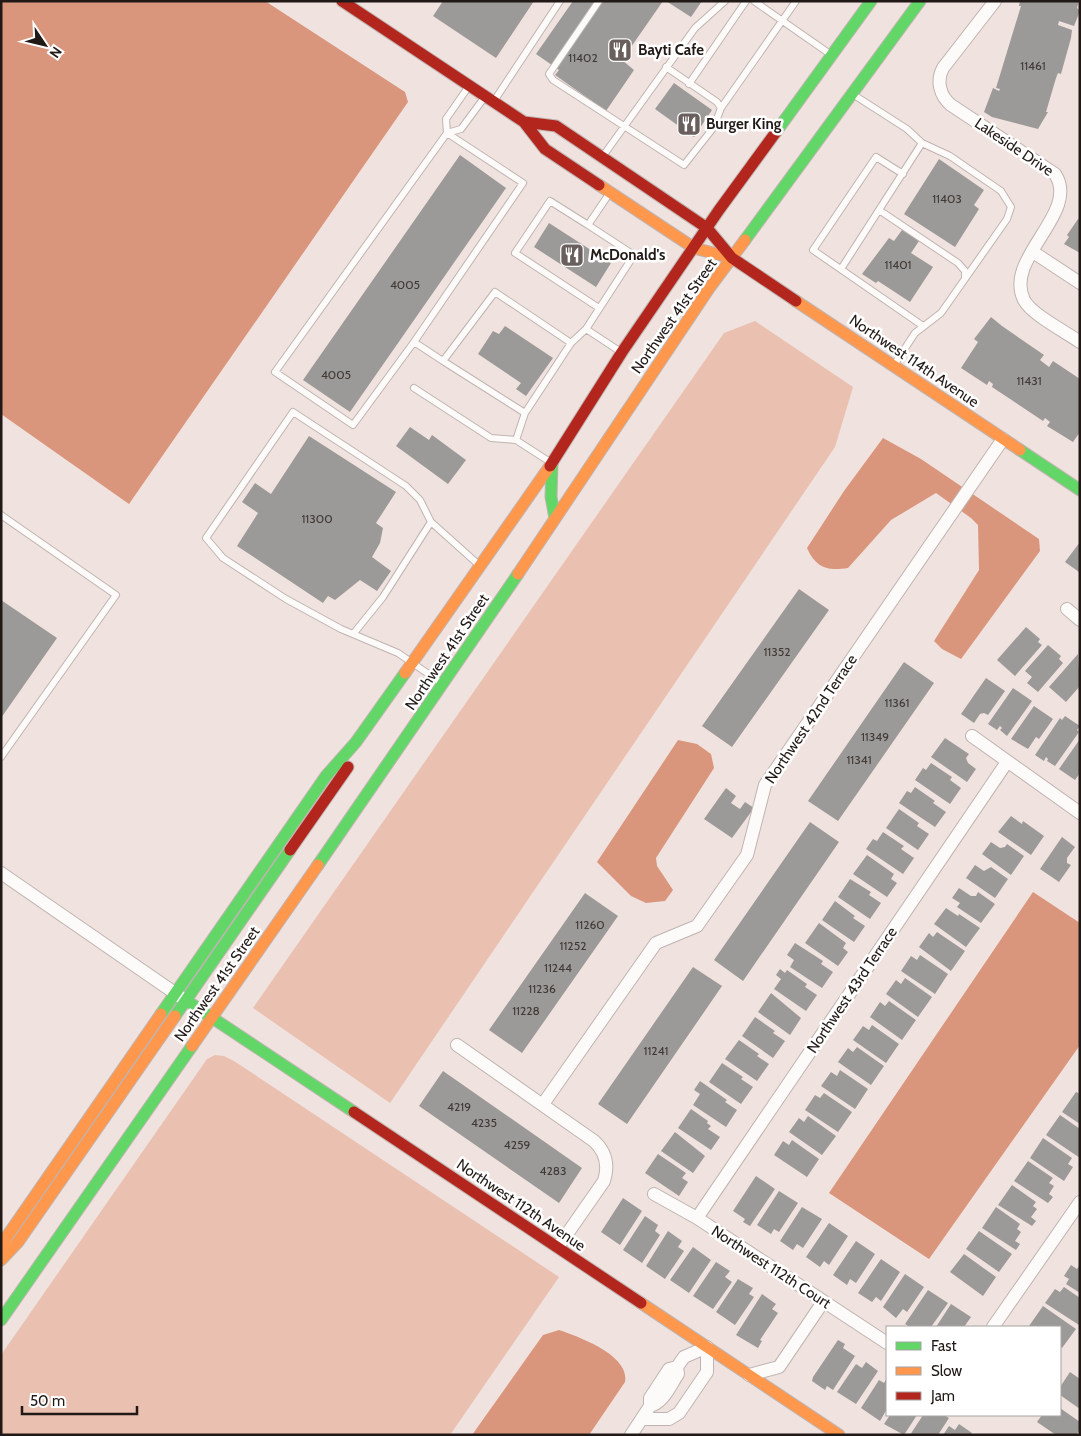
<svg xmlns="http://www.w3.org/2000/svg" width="1081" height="1436" viewBox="0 0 1081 1436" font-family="Cabin,sans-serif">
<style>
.green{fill:#eac0b0}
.water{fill:#da967c}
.building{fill:#9c9a98}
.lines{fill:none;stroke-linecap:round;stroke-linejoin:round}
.lane-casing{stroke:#bfb4b1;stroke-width:8}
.street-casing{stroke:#bfb4b1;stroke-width:14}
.fast-casing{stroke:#bfb4b1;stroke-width:13}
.slow-casing{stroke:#bfb4b1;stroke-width:13}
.jam-casing{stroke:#bfb4b1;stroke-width:13}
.lane{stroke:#fdfbfa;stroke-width:6}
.street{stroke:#fdfbfa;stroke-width:12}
.fast{stroke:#63d668;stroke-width:11}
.slow{stroke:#ff974d;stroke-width:11}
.jam{stroke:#b3261e;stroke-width:11}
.labels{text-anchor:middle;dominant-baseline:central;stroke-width:5;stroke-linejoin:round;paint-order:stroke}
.number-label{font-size:12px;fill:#403936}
.poi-label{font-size:15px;font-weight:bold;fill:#211916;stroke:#fff;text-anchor:start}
.street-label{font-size:15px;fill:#211916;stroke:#fff}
</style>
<rect width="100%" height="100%" fill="#f0e2de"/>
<path class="green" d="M755,321L853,387L835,447L390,1103L253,1008L724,333Z
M215,1055L224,1056L234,1061L559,1277L450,1435H1V1355L207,1059Z"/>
<path class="water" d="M1,1H265L405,92L408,102L129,504L1,414Z
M883,438L921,459L1039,539L1040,551L961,659L942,649L934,641L979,570L978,525L971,518L936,493L891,520L848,568C827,571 816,568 807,548L844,491Z
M678,740L697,744L711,754L714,768L656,858L657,866L673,890L665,901L646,903L631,896L597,862Z
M1033,892L1080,923V1045L929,1259L829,1193Z
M559,1330C579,1337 630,1355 625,1382L589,1435H472L543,1335Z"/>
<path class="building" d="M443,1H534L496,58L433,16Z
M573,1H663L622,60L634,70L606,111L555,75L559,70L536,54Z
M666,1H702L691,17Z
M1020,1H1079L1077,8L1080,11L1074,26L1059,21L1058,25L1072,30L1071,38L1061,74L1058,73L1056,78L1046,112H1048L1038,129L992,117L984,112L993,88L999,91L1000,89L996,88L1021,6H1019Z
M674,83L712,110L694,137L655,109Z
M460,155L506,188L350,412L303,380Z
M939,159L984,190L974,205L979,209L955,247L904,214Z
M1078,219L1080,220V253L1064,244L1069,237L1067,235Z
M549,223L611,263L596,287L534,247Z
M902,230L919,241L911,253L933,267L910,302L878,281L876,283L862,274L889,238L894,241Z
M991,317L1002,326L1044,355L1040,360L1049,367L1053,361L1080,379V432L1073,442L1047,426L1050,422L1045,418L1043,421L992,387L993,384L989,381L987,385L961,368L978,342L974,339Z
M505,326L553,358L526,396L516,389L521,383L478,354L493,331L499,334Z
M410,427L429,440L432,435L466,460L448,484L396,446Z
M309,436L396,492L376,523L383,528L380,543L372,557L391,571L377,591L360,580L335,600L328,596L323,603L237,546L258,513L242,502L255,483L271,494Z
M1080,542V570L1079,572L1065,562Z
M799,589L829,610L732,747L702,726Z
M1,600L57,638L1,718Z
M1026,627L1040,639L1038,642L1042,645L1015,676L997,660Z
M1048,645L1061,656L1059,659L1063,663L1038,692L1027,683L1032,677L1025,671Z
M1078,654L1080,686L1066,702L1049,687Z
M904,662L934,683L838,821L808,801Z
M986,678L1005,691L988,715L984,713L980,714L974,723L961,714Z
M1013,688L1032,701L1007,736L1000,730L1002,728L1000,726L997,730L988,724Z
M1034,706L1053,719L1039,739L1036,737L1028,749L1011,739Z
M1065,716L1080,726L1077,730L1079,732L1055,766L1047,761L1048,759L1046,757L1044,761L1035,755L1060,718L1062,720Z
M945,738L969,754L966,758L968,763L976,769L967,782L931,757Z
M1080,739V773L1075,780L1059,769Z
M931,763L952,777L950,780L961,788L950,804L915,780L923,768L926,770Z
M915,787L935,801L933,803L946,812L935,827L899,803L907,791L911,793Z
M726,788L736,796L731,803L740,809L745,802L754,808L732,838L704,819Z
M899,809L919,823L917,826L929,834L918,850L886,828Z
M1011,816L1022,824L1023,821L1044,836L1031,855L998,832Z
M810,822L839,842L743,981L714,960Z
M883,832L904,846L901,849L914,858L903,874L866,849L873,839L877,841Z
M1062,837L1075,847L1067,858V863L1071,865L1059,882L1040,869Z
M991,842L1000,848L1005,847L1007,844L1024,856L1011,875L982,854Z
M867,855L894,874L891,879L897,883L887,897L853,874Z
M975,865L984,871L991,867L1008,879L995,898L966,878Z
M850,879L871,892L869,895L881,903L870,919L838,897Z
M959,888L971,896H976L978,892L995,904L981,923L957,907L960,903L952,898Z
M585,893L618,916L522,1053L489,1030Z
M835,901L855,916L853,918L865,926L854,942L822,920Z
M946,908L958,916L959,914L980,928L966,947L934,924Z
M819,923L846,943L843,948L848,952L838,966L805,943Z
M937,932L965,951L951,971L919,947L929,933L933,937Z
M795,943L823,961L821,964L833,972L822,988L790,967L794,960L787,955Z
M920,955L948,974L935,994L901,971L911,956L917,960Z
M693,967L722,986L627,1124L598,1104Z
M780,969L785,973L787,970L807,984L805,987L817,995L806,1011L774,989L781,979L776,975Z
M905,978L932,997L918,1017L886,994L896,980L901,984Z
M771,993L801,1018L790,1035L758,1012Z
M889,1001L916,1020L902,1040L870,1017L880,1002L885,1006Z
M755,1017L775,1031L773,1033L785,1041L773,1058L742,1036Z
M872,1025L899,1044L886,1063L853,1040L863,1026L869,1030Z
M739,1040L759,1054L757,1056L769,1064L757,1081L725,1059Z
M857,1047L884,1066L871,1085L838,1062L848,1048L853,1052Z
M722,1063L743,1077L741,1079L753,1087L741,1104L709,1082Z
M840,1070L868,1089L855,1109L821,1086L831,1072L837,1076Z
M443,1071L582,1168L559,1203L419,1106Z
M700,1081L727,1100L725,1102L737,1110L726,1127L693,1105L700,1094L694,1090Z
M1076,1092L1080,1094V1124L1062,1112Z
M824,1093L852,1112L838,1132L805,1110L815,1095L820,1098Z
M691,1109L708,1121L707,1123L711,1126L708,1129L720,1137L711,1150L678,1128Z
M1060,1115L1080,1129V1158L1046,1135Z
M808,1116L836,1136L822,1155L789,1132L799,1118L804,1122Z
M675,1132L705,1156L693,1173L661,1151Z
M1043,1138L1072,1158L1068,1164L1073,1167L1064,1181L1030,1158Z
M792,1140L819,1159L807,1177L774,1155L783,1141L789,1145Z
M658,1154L686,1173L682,1178L688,1182L679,1196L645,1173Z
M1028,1161L1053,1178L1049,1183L1054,1186L1049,1194L1053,1197L1048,1203L1014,1181Z
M756,1176L775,1189L750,1226L743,1222L745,1219L733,1211Z
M1012,1185L1036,1202L1033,1206L1037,1209L1031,1217L1036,1221L1032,1226L998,1205Z
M779,1191L798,1203L779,1232L774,1229L771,1234L757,1225Z
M623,1198L642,1211L620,1245L601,1232Z
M802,1207L822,1219L803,1248L797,1244L793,1250L780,1241Z
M996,1207L1020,1224L1017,1229L1021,1232L1015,1241L1020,1244L1016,1250L982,1228Z
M645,1216L658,1225L655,1231L660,1235L642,1263L623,1250Z
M829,1223L848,1236L829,1265L824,1261L820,1267L806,1257Z
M668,1231L682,1241L678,1247L684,1251L665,1279L646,1266Z
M979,1231L1012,1254L999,1272L966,1249Z
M856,1241L875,1254L856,1283L850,1279L847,1285L833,1275Z
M693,1247L711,1260L689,1293L670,1280Z
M964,1254L996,1277L983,1296L950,1272Z
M881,1259L900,1272L881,1301L876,1297L872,1302L858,1293Z
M716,1262L730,1271L725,1277L732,1282L713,1309L693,1296Z
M1071,1265L1077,1269L1080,1265V1293L1066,1284L1069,1279L1064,1276Z
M905,1274L924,1287L907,1312L903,1309L896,1318L883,1307Z
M738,1279L753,1288L749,1294L754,1297L735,1325L716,1312Z
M1064,1287L1080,1298L1079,1325L1045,1303L1055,1289L1060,1292Z
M928,1290L948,1303L931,1327H910L905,1324Z
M762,1294L776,1304L772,1309L778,1313L760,1340L762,1341L758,1348L736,1335Z
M951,1304L971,1317L964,1327H936Z
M1043,1306L1076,1329L1062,1348L1060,1346V1327L1029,1326Z
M838,1340L845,1344L843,1348L855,1356L833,1390L827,1386L825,1390L812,1381L813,1377Z
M866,1362L878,1371L856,1404L837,1392L856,1364L862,1368Z
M1070,1372L1080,1379V1409L1060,1395V1387Z
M887,1378V1409L880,1421L861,1408L879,1380L884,1383Z
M1060,1408L1080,1422V1430L1076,1435H1056L1037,1422L1042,1415H1060Z
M890,1415H917L904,1435L884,1424Z
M923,1415H944L949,1418L938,1435H910Z
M959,1424L972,1433L971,1435H943L949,1426L955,1430Z"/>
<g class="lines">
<g class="lane-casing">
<path id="lane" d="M599,1L549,74L553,80L684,165L714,127L721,108L717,102L666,67
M754,1L830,54
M689,84L746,1
M854,95L907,129L922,143L950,156L1001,191L1011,207L1007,219L941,313L915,333L894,365
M494,101L560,1
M721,108L796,1
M447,133L523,183L414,342L353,425L275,372L447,133L461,129L484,98
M447,133L446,119L469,86
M603,156L695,28L725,1
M903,174L876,157L813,250L923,326
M609,194L588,225L634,255L586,329L621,352
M879,210L958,263L965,271V278
M588,225L550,201L515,253L599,308
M841,269L922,143
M414,342L443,361L495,292L571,343L586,329
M443,361L525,413L571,343
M414,388L491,438L516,440
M525,413L516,440L550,462
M1,515L116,595L1,757
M354,633L383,597L431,522
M443,684L398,653L341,629L286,599L223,558L206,538L293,412L406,486L420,500L431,522L479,565"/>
</g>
<g class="street-casing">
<path id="street" d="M995,1L943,68C936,81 940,96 951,105L1055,174C1081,213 1003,258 1024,300C1032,315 1066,332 1080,342
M1036,254L1080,283
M1067,609L1080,620
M972,736L1080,813
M1,873L182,998
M457,1045L594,1141C606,1152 609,1165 604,1181L558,1247
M543,1104L656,943L697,926L747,855L765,785L1003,439
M654,1194L697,1218L887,1343
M697,1218L1007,762
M993,1327L1080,1202
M749,1375L779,1367L823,1302
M650,1406C664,1402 670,1386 678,1374L677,1367
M631,1435L650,1406V1398L669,1369L677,1367L684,1357L707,1347V1372L679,1413L669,1419H643"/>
</g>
<g class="fast-casing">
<path id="fast" d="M776,132L871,1
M745,240L920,1
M1020,450L1080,490
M552,463L551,497L555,518
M318,865L518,574
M187,1001L354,1112
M161,1014L326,776L356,742L405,673
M175,1016L290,850
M1,1320L192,1046"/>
</g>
<g class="slow-casing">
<path id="slow" d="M599,185L694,248L732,258
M796,301L1020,450
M518,574L710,287L745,240
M405,673L550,466
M192,1046L318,865
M1,1245L161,1014
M1,1260L18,1242L175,1016
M641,1303L839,1435"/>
</g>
<g class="jam-casing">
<path id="jam" d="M342,1L524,122L545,149L599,185
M524,122L556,126L707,228L732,258L796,301
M550,466L622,352L719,210L776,132
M290,850L348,767
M354,1112L641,1303"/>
</g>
<use href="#lane" class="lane"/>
<use href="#street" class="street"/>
<use href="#fast" class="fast"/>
<use href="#slow" class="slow"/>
<use href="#jam" class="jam"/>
</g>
<defs>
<g id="restaurant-square" transform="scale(1.25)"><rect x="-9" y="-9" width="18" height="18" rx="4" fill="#695f5c" stroke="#fff"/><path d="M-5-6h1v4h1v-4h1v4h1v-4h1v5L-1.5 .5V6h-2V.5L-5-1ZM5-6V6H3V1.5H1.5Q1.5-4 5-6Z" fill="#fff"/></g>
</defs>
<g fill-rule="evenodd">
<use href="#restaurant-square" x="620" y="50"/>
<use href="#restaurant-square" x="689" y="124"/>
<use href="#restaurant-square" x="572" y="255"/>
</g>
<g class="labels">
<g class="number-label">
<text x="583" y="57">11402</text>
<text x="1033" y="65">11461</text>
<text x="947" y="198">11403</text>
<text x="898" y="264">11401</text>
<text x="405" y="284">4005</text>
<text x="336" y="374">4005</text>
<text x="1029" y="380">11431</text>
<text x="317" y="518">11300</text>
<text x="777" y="651">11352</text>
<text x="897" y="702">11361</text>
<text x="875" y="736">11349</text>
<text x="859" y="759">11341</text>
<text x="590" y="924">11260</text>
<text x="573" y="945">11252</text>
<text x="558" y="967">11244</text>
<text x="542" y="988">11236</text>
<text x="526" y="1010">11228</text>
<text x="656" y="1050">11241</text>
<text x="459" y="1106">4219</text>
<text x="484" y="1122">4235</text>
<text x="517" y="1144">4259</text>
<text x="553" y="1170">4283</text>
</g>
<g class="poi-label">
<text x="638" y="50">Bayti Cafe</text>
<text x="706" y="124">Burger King</text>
<text x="590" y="255">McDonald's</text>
</g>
<g class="street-label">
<text transform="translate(1014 147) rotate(34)">Lakeside Drive</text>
<text transform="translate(674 316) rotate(-55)">Northwest 41st Street</text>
<text transform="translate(914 361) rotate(34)">Northwest 114th Avenue</text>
<text transform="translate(447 652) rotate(-56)">Northwest 41st Street</text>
<text transform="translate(811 719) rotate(-56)">Northwest 42nd Terrace</text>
<text transform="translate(217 984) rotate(-55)">Northwest 41st Street</text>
<text transform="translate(852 990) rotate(-56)">Northwest 43rd Terrace</text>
<text transform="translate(521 1205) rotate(34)">Northwest 112th Avenue</text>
<text transform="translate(771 1267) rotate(33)">Northwest 112th Court</text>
</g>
</g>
<rect width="1081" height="1436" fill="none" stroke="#211916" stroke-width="5"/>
<rect x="886" y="1326" width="175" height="90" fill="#ffffff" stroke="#a6a3a2"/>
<rect x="896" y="1342" width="25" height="8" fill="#63d668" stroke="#a6a3a2"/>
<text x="931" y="1351" font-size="15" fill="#211916">Fast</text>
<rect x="896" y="1367" width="25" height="8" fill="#ff974d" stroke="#a6a3a2"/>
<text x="931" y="1376" font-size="15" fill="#211916">Slow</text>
<rect x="896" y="1392" width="25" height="8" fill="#b3261e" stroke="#a6a3a2"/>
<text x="931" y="1401" font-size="15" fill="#211916">Jam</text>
<g transform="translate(45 45) rotate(125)" stroke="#ffffff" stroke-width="4" paint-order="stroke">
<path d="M0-4L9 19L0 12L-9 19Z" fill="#211916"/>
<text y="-8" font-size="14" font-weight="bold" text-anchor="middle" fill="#211916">N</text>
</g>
<path d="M22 1406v8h115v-8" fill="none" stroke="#211916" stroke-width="2.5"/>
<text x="30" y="1406" font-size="15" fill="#211916" stroke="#ffffff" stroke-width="4" paint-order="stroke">50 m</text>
</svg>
